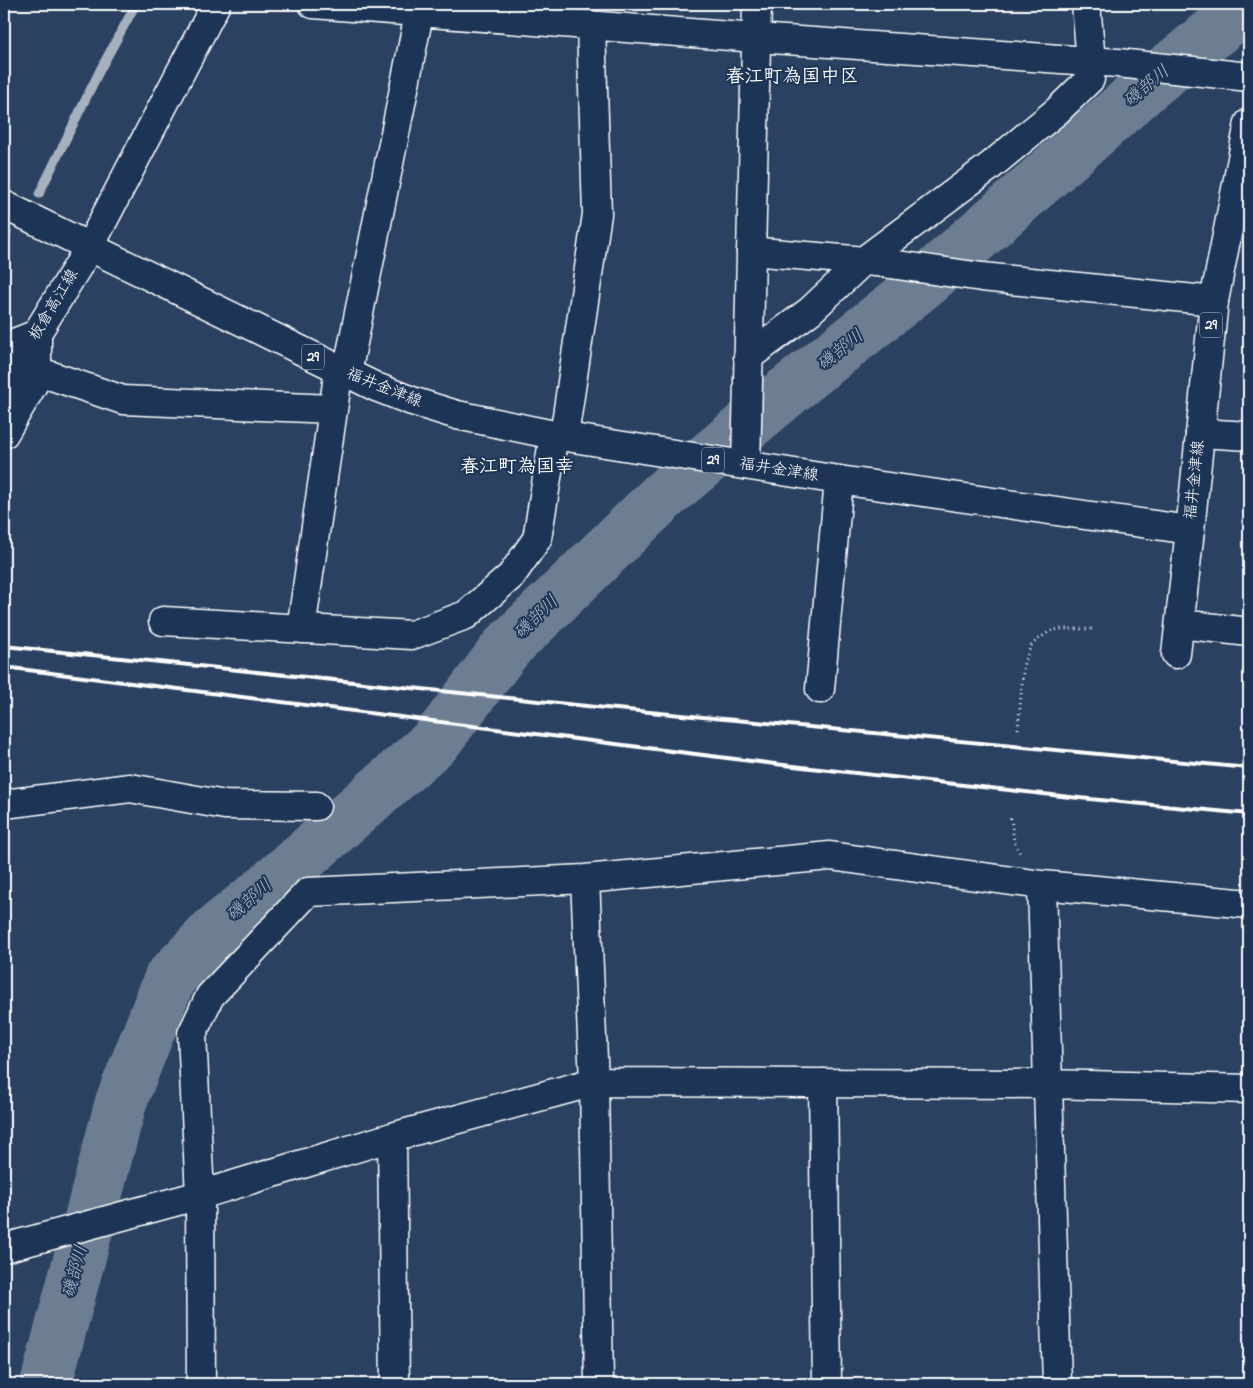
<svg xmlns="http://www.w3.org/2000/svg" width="1253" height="1388" viewBox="0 0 1253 1388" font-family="'Indie Flower','Klee One',sans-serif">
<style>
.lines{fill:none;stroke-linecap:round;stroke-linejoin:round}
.stream{stroke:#a7b1be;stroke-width:9}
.river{stroke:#6d7d92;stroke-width:52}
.minor-casing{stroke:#fff;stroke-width:31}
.tertiary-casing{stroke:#fff;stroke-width:31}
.secondary-casing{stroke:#fff;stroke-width:31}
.primary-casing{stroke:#fff;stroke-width:31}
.path{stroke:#fff;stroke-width:3;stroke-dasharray:1 4;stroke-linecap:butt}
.minor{stroke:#1d3557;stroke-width:28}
.tertiary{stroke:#1d3557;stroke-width:28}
.secondary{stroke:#1d3557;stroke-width:28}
.primary{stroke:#1d3557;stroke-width:28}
.rail{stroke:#fff;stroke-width:4}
.labels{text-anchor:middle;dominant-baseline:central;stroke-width:4;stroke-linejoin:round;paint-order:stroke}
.shield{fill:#1d3557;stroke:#bbc2cd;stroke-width:1}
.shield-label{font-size:15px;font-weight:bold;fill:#fff}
.street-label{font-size:16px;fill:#fff;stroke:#1d3557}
.water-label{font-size:18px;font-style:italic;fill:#b6bec8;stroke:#1d3557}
.quarter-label{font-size:19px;font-weight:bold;fill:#fff;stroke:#1d3557}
</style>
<rect width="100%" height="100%" fill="#2a4161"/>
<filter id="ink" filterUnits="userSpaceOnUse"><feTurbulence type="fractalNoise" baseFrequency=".02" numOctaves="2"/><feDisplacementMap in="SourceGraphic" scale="10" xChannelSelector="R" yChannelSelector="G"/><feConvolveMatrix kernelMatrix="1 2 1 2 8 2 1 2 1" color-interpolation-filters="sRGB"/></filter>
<g filter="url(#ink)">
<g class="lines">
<path class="stream" d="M39,194L100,70L136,4
M4,237L7,233"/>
<path class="river" d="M46,1384L121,1102L170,978L214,932L262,893L436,741L507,647L662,497L788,391L924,283L1150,84L1249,4"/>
<g class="minor-casing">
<path id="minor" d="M313,4L756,38L1118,63L1249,77
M751,251L876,262L982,277L1214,301
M4,347L37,334V378L4,434
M748,357L810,311L862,262L989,167L1057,111L1090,79L1091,61L1086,4
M37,371L123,400L332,409
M347,373L421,4
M564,436L597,214L591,25
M163,621L412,635L466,615L511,576L537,539L554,435
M1180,624L1249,632
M301,629L339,369
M820,689L839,480
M4,804L130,788L225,805L316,806
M585,879L594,1082L599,1384
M1042,885L1057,1384
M823,1083L827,1384
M392,1137L395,1384
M4,1248L200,1195L392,1137L594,1082L1047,1084L1249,1089
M201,1384L200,1195L192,1034L210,996L308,892L585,879L830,856L1042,885L1249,904"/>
</g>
<g class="tertiary-casing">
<path id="tertiary" d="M89,248L216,4
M1200,433L1249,436
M746,465L757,4
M1176,654L1190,530"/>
</g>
<g class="secondary-casing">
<path id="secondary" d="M4,387L89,248"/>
</g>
<g class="primary-casing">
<path id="primary" d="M4,205L376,387L412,401L457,415L554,435L839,480L1190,530L1214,301L1249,123"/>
</g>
<path class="path" d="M1018,729L1024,662L1032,644L1050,631L1059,629H1093
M1011,818L1014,841L1020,853"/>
<use href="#minor" class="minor"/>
<use href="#tertiary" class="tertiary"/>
<use href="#secondary" class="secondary"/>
<use href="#primary" class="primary"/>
<path class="rail" d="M4,646L606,708L1249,768
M4,667L775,764L1079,798L1249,814"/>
</g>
</g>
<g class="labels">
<g class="shield">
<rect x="1200" y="312.5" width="22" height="25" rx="4"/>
<rect x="302" y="344.5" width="22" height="25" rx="4"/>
<rect x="702" y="447.5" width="22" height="25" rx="4"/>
</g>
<g class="shield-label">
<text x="1211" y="325">29</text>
<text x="313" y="357">29</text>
<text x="713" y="460">29</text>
</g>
<g class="street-label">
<text transform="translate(54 305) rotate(-59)">板倉高江線</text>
<text transform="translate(384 388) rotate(22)">福井金津線</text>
<text transform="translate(779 470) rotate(9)">福井金津線</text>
<text transform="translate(1195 480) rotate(-84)">福井金津線</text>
</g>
<g class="water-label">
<text transform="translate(1147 87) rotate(-40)">磯部川</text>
<text transform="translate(841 351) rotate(-39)">磯部川</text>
<text transform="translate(537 618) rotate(-44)">磯部川</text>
<text transform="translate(250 901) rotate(-41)">磯部川</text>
<text transform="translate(76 1272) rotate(-75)">磯部川</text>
</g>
<g class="quarter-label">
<text x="792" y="77">春江町為国中区</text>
<text x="517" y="467">春江町為国幸</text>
</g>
</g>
<rect width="1253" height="1388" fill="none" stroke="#1d3557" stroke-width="20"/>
<rect x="10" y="10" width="1233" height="1368" fill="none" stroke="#fff" stroke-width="2" filter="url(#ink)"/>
</svg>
